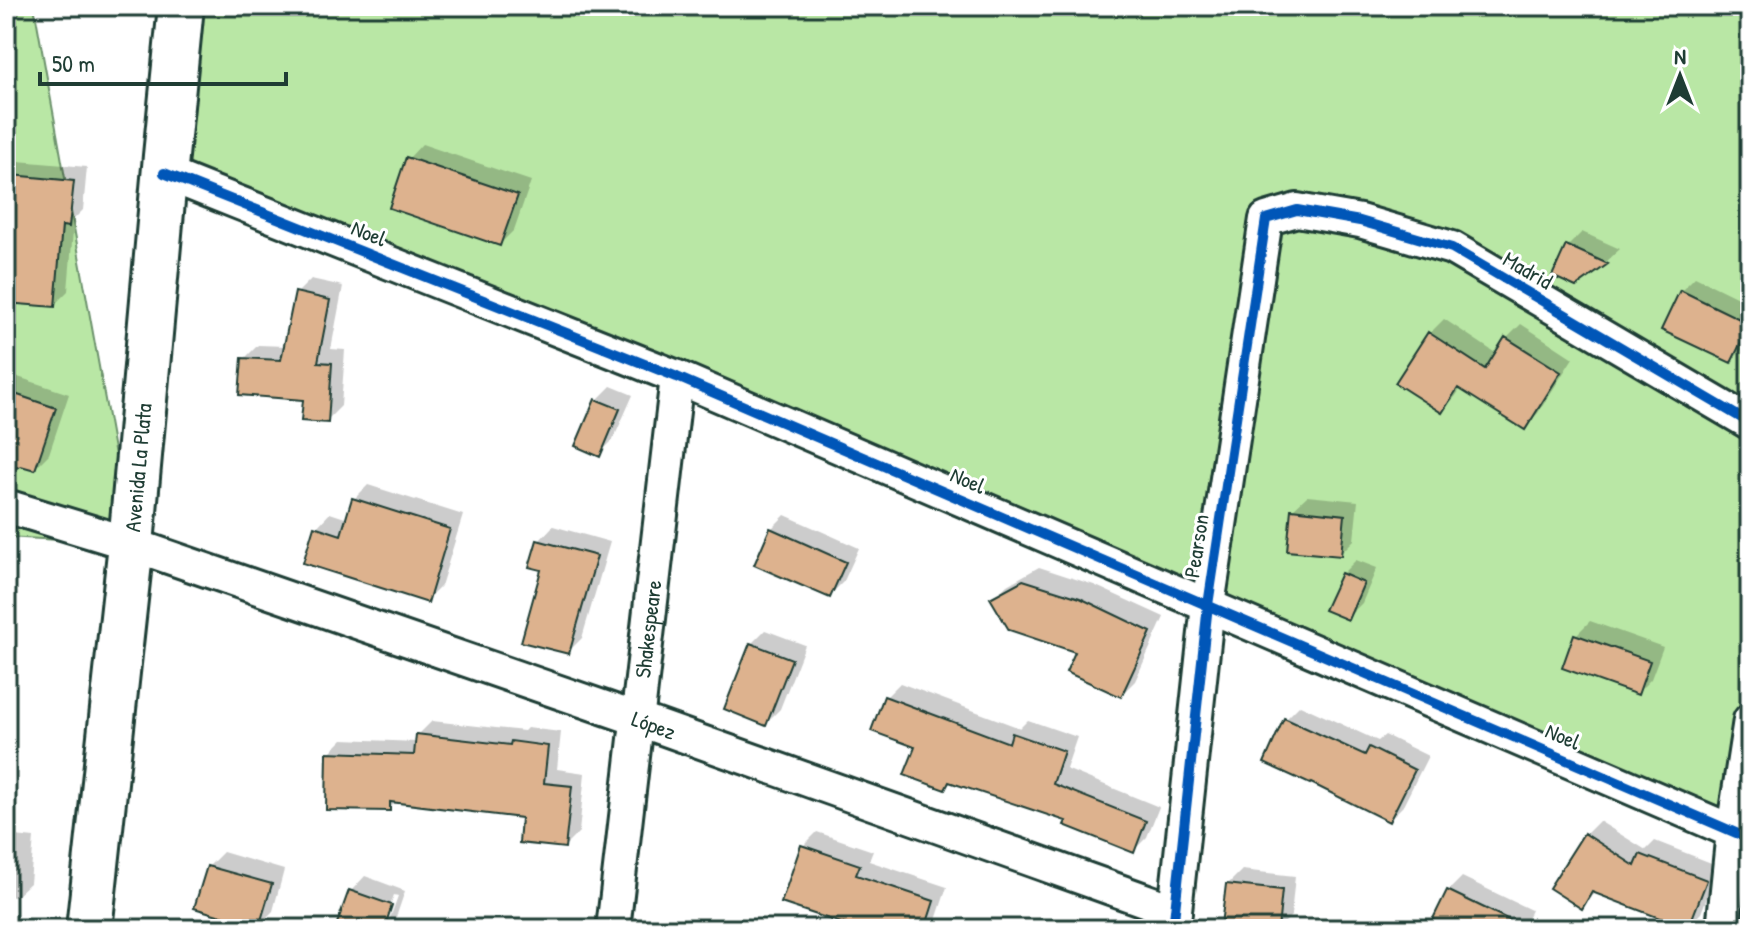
<svg xmlns="http://www.w3.org/2000/svg" width="1756" height="935" viewBox="0 0 1756 935" font-family="'Patrick Hand',sans-serif">
<style>
.green{fill:#b9e7a5;stroke:#6c926c;stroke-width:2}
.shadow{fill:#0003}
.building{fill:#ddb28e;stroke:#1f3d34;stroke-width:2}
.lines{fill:none;stroke-linecap:round;stroke-linejoin:round}
.minor-casing{stroke:#1f3d34;stroke-width:38}
.secondary-casing{stroke:#1f3d34;stroke-width:50}
.minor{stroke:#fff;stroke-width:32}
.secondary{stroke:#fff;stroke-width:44}
.cycleway-casing{stroke:#fff;stroke-width:15}
.cycleway{stroke:#0057b8;stroke-width:10}
.labels{text-anchor:middle;dominant-baseline:central;stroke-width:6;stroke-linejoin:round;paint-order:stroke}
.street-label{font-size:22px;fill:#1f3d34;stroke:#fff}
</style>
<rect width="100%" height="100%" fill="#fff"/>
<filter id="ink" filterUnits="userSpaceOnUse"><feTurbulence type="fractalNoise" baseFrequency=".0125" numOctaves="2"/><feDisplacementMap in="SourceGraphic" scale="16" xChannelSelector="R" yChannelSelector="G"/><feConvolveMatrix kernelMatrix="1 2 1 2 8 2 1 2 1" color-interpolation-filters="sRGB"/></filter>
<g filter="url(#ink)">
<path class="green" d="M6,6H34L131,544L6,537Z
M184,6H1750V720L1733,831L164,173Z"/>
<path class="shadow" d="M6,127L15,131L6,151Z
M422,144L531,181L514,230L500,244L408,159Z
M6,160L87,167L83,210L74,219L68,291L54,305L6,301Z
M1582,232L1620,249L1606,262L1576,285L1555,275L1568,246Z
M1695,277L1750,304V336L1745,347L1731,361L1681,291Z
M311,279L343,286L331,349L345,350L341,406L327,420L305,398L244,359L258,345L286,346L297,293Z
M1444,319L1497,354L1507,338L1521,324L1573,358L1538,413L1524,427L1462,387L1455,397L1441,411L1430,333Z
M6,373L69,394L49,454L35,468L21,463L6,465Z
M611,386L633,395L613,440L599,454L597,400Z
M368,485L463,515L441,586L427,600L316,528L330,513L348,519L354,499Z
M1307,496L1358,501L1354,540L1340,554L1292,510Z
M785,515L859,548L844,581L830,595L771,529Z
M553,526L610,542L582,638L568,652L543,568L539,541Z
M1356,560L1377,568L1362,603L1348,617L1342,574Z
M1039,567L1094,585L1164,617L1135,681L1121,695L1078,651L993,599L1007,585Z
M1590,621L1663,647L1651,679L1637,693L1576,635Z
M765,630L805,645L780,709L766,723L751,644Z
M900,683L1020,728L1028,720L1077,737L1066,769L1159,807L1147,837L1133,851L1069,820L952,781L945,788L886,697Z
M1300,705L1378,741L1385,735L1428,756L1403,806L1389,820L1286,719Z
M432,721L524,731L527,728L561,732L557,769L585,773L579,832L565,846L524,816L397,801L389,809L329,753L343,739L417,742L418,735Z
M1599,821L1646,850L1655,841L1719,866L1701,913L1687,927L1596,892L1582,906L1585,835Z
M817,832L873,851L869,861L947,887L933,929H862L803,846Z
M6,835L34,838L30,883L15,897L6,896Z
M223,852L284,870L273,911L259,925L208,867Z
M1242,870L1295,876L1291,916L1278,929H1270L1228,884Z
M365,876L405,891L392,929H386L398,896L394,895L382,929H337L351,891Z
M1462,877L1531,910L1522,929H1430L1448,891Z"/>
<path class="building" d="M406,157L518,195L500,246L389,208Z
M12,175L74,181L69,227L62,226L55,307L6,303V241Z
M1566,245L1608,264L1576,287L1552,276Z
M1680,290L1750,324L1731,363L1661,330Z
M295,292L330,300L318,362L332,363L328,423L301,421L303,400L239,395L242,358L281,360Z
M1428,332L1485,369L1505,337L1561,372L1525,430L1458,388L1442,413L1395,383Z
M6,391L56,408L35,470L21,466L6,471Z
M595,399L620,409L600,457L575,446Z
M352,498L450,529L428,603L303,563L314,526L341,535Z
M1291,509L1345,515L1341,556L1287,551Z
M770,528L846,562L830,598L754,565Z
M537,540L597,556L569,654L521,642L541,570L529,567Z
M1341,573L1364,583L1348,620L1324,610Z
M1023,580L1080,598L1151,632L1121,697L1066,672L1075,652L1009,630L990,598Z
M1574,634L1650,661L1638,695L1562,668Z
M750,643L792,659L766,726L724,709Z
M884,696L1009,743L1012,733L1064,751L1053,784L1146,821L1134,853L1064,825L1066,821L949,782L945,790L904,775L915,747L871,731Z
M1284,718L1365,755L1369,747L1415,770L1389,822L1311,783L1310,784L1264,763Z
M416,734L510,745L511,741L548,746L544,783L572,786L565,848L519,843L521,818L390,802V811L326,810L327,752L414,755Z
M1584,833L1635,866L1640,854L1707,880L1688,929L1592,892L1582,909L1549,888Z
M801,845L860,865L856,875L934,901L925,929H859L781,903Z
M207,866L272,884L259,927L194,908Z
M1226,884L1282,890L1278,929H1252L1221,925Z
M349,890L392,905L384,929H335Z
M1447,890L1528,929H1428Z"/>
<g class="lines">
<g class="minor-casing">
<g id="minor">
<path d="M164,173L677,377L1750,839"/>
<path id="s1" d="M6,506L131,544L637,719L1175,911"/>
<path id="s2" d="M613,929L677,377"/>
<path d="M1173,929L1208,605L1266,219L1297,210L1360,221L1452,248L1750,423"/>
<path d="M1723,929L1733,831L1750,720"/>
</g>
</g>
<g class="secondary-casing">
<g id="secondary">
<path id="s3" d="M89,929L131,544L166,156L181,6"/>
</g>
</g>
<use href="#minor" class="minor"/>
<use href="#secondary" class="secondary"/>
<g class="cycleway-casing">
<path id="cycleway" d="M164,173L677,377L1750,839
M1173,929L1208,605L1266,219L1297,210L1360,221L1452,248L1750,423"/>
</g>
<use href="#cycleway" class="cycleway"/>
</g>
</g>
<g class="labels">
<g class="street-label">
<text transform="translate(369 233) rotate(22)">Noel</text>
<text transform="translate(1528 270) rotate(30)">Madrid</text>
<text stroke="none"><textPath href="#s3" startOffset="464">Avenida La Plata</textPath></text>
<text transform="translate(968 480) rotate(23)">Noel</text>
<text transform="translate(1196 546) rotate(-81)">Pearson</text>
<text stroke="none"><textPath href="#s2" startOffset="302">Shakespeare</textPath></text>
<text stroke="none"><textPath href="#s1" startOffset="684">López</textPath></text>
<text transform="translate(1563 736) rotate(23)">Noel</text>
</g>
</g>
<rect width="1756" height="935" fill="none" stroke="#fff" stroke-width="32"/>
<rect x="16" y="16" width="1724" height="903" fill="none" stroke="#1f3d34" stroke-width="3" filter="url(#ink)"/>
<g transform="translate(1680 76)" stroke="#ffffff" stroke-width="6" paint-order="stroke">
<path d="M0-6L14 30L0 20L-14 30Z" fill="#1f3d34"/>
<text y="-12" font-size="22" font-weight="bold" text-anchor="middle" fill="#1f3d34">N</text>
</g>
<path d="M40 72v12h246v-12" fill="none" stroke="#1f3d34" stroke-width="4"/>
<text x="52" y="72" font-size="24" fill="#1f3d34" stroke="#ffffff" stroke-width="6" paint-order="stroke">50 m</text>
</svg>
